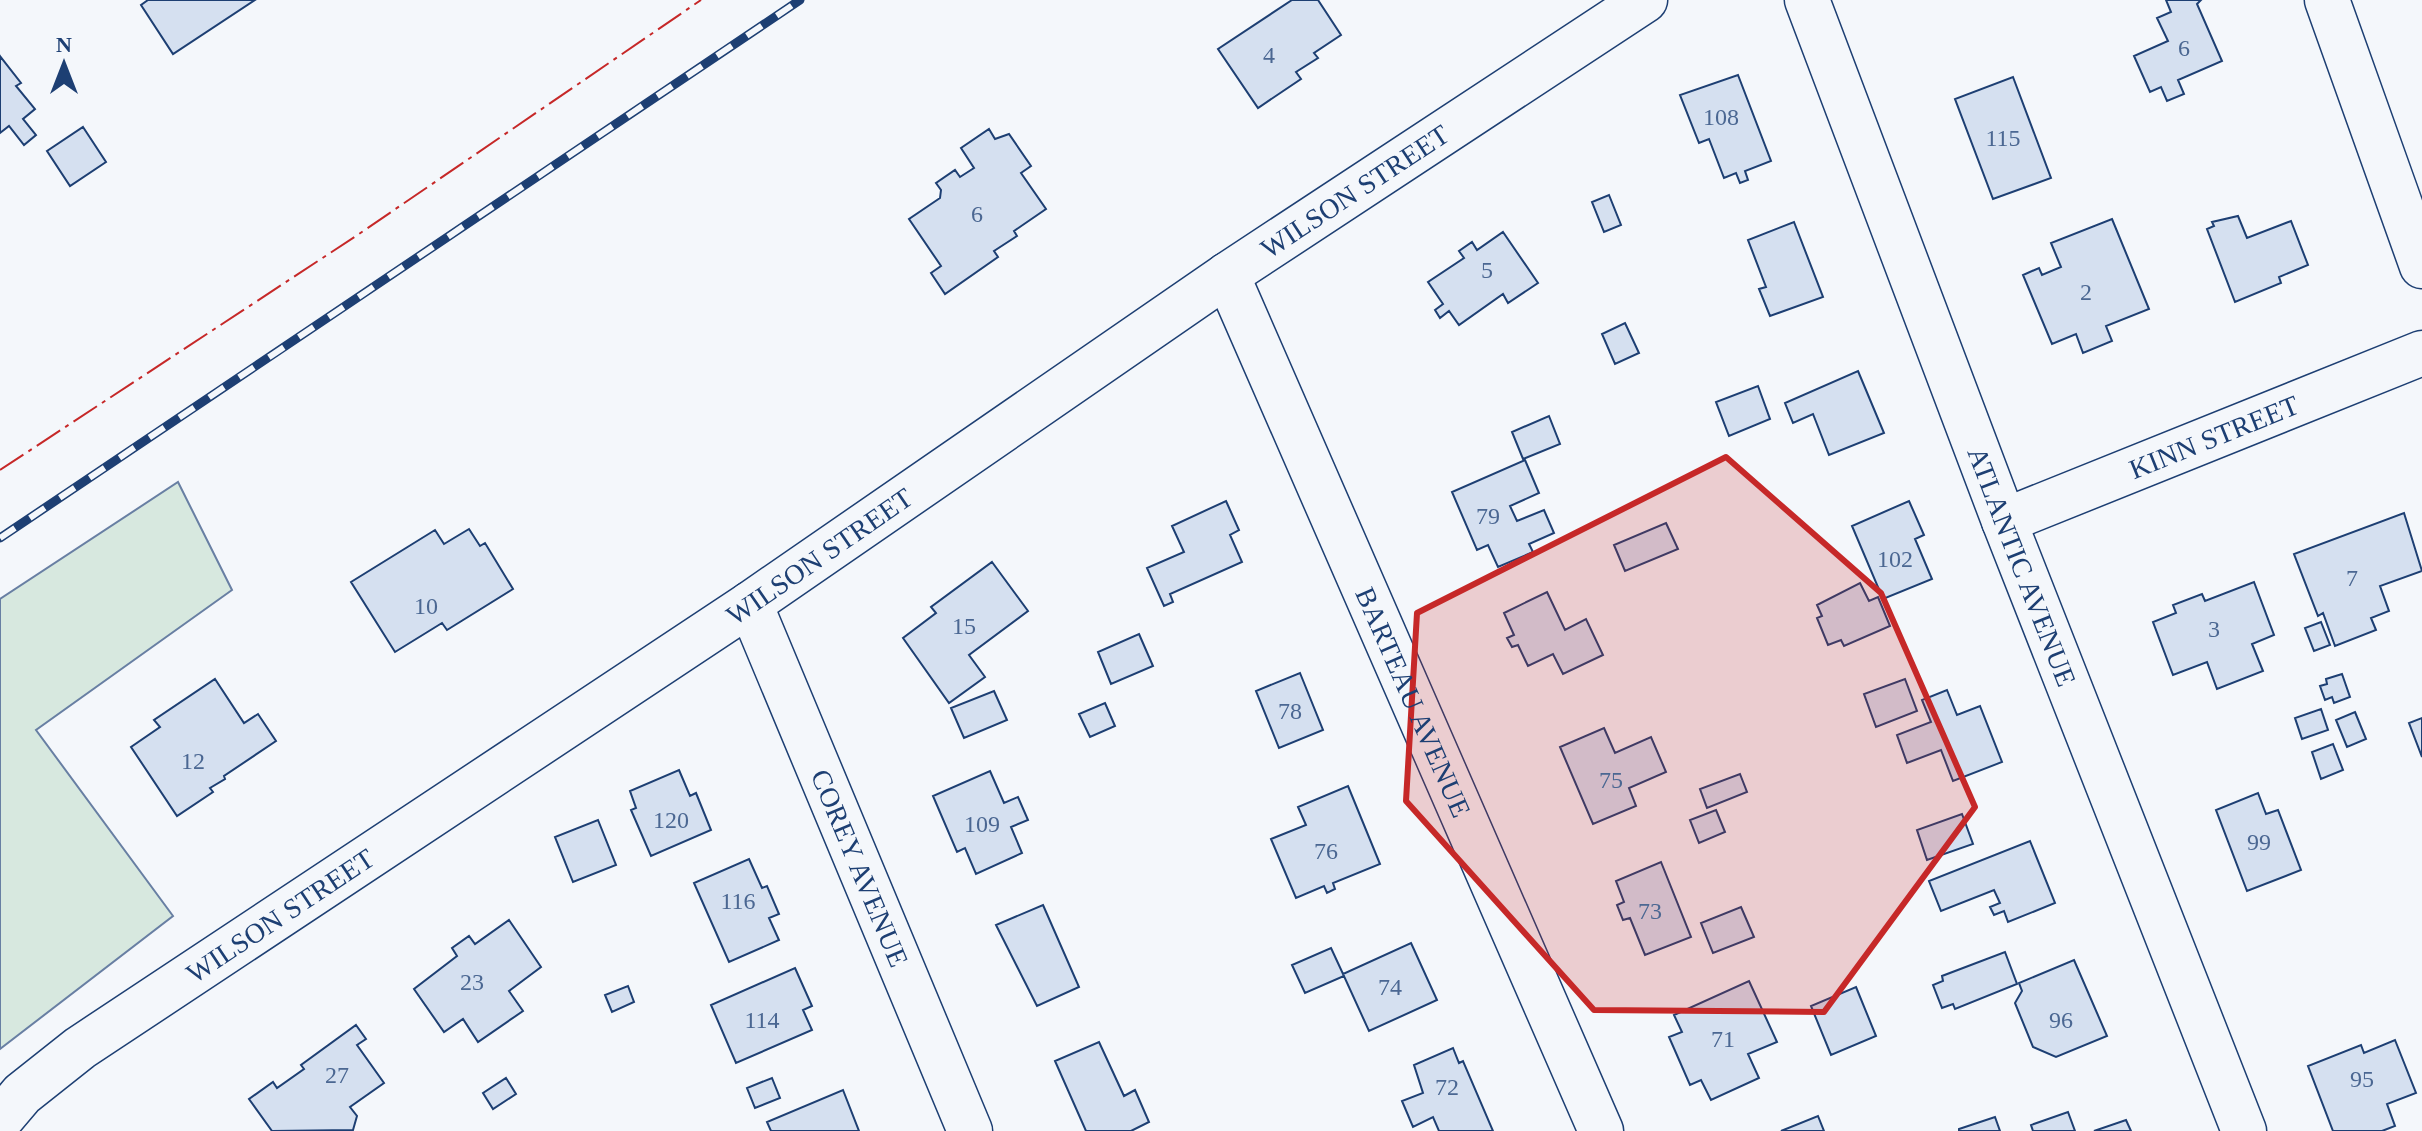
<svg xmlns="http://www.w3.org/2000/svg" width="2422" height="1131" viewBox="0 0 2422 1131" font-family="Georgia,serif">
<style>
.green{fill:#d7e8df;stroke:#687fa3;stroke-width:2}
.building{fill:#d5e0f0;stroke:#1d3f73;stroke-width:2}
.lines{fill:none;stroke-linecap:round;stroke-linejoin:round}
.minor-casing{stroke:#1d3f73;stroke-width:47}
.minor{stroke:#f4f7fb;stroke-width:44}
.rail-casing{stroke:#1d3f73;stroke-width:9}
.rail{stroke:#f4f7fb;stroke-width:6;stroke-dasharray:18;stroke-linecap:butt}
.power{stroke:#c62828;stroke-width:2;stroke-dasharray:28 6 4 6;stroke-linecap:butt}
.marked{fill:#c62828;fill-opacity:0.2;stroke:#c62828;stroke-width:6;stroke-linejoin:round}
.labels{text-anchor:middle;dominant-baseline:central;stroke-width:6;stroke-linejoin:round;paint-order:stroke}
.number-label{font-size:24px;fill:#4b6792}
.street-label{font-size:28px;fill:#1d3f73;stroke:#f4f7fb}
</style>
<rect width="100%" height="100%" fill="#f4f7fb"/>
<path class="green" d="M178,482L232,590L36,730L173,916L0,1049V599Z"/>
<path class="building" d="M148,0H255L173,54L141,5Z
M1292,0H1318L1341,35L1314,53L1318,58L1296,72L1301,79L1258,108L1218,49Z
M2166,0H2201L2197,4L2222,61L2178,80L2184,94L2167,101L2161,87L2150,92L2134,56L2168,41L2157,18L2171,12Z
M0,56L21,83L16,86L35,109L23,119L36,135L24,145L9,126L0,133Z
M1738,75L1771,161L1745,171L1748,180L1740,183L1736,173L1724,178L1709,139L1699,143L1680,95Z
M2013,77L2051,178L1993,199L1955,99Z
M83,127L106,162L70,186L47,151Z
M989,129L995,139L1009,134L1031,166L1021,173L1046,209L1014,231L1017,236L994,251L998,257L945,294L931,273L941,266L909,219L940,198L941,190L936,183L955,170L960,177L974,168L961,148Z
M1609,195L1621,225L1604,232L1592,202Z
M2238,216L2247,238L2291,221L2308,265L2279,277L2281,283L2235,302L2207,229L2214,226L2212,222Z
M2112,219L2149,309L2106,326L2112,341L2083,353L2076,334L2052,344L2023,275L2039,268L2042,275L2061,267L2051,243Z
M1794,222L1823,297L1770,316L1759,289L1766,287L1748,240Z
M1503,232L1538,283L1508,303L1503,294L1459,325L1449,311L1440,318L1435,310L1443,304L1428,282L1464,258L1459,251L1472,242L1477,250Z
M1625,323L1639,353L1615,364L1602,334Z
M1858,371L1884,433L1829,455L1813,414L1793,423L1785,403Z
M1758,386L1770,419L1729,436L1716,402Z
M1549,416L1560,444L1523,459L1512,432Z
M1525,460L1539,493L1510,506L1517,521L1544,510L1554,533L1529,544L1533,552L1498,567L1488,545L1477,550L1452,492Z
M1226,501L1239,530L1230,535L1242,562L1170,594L1173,602L1164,606L1147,568L1184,552L1172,526Z
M1909,501L1924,535L1915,539L1932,579L1883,599L1852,526Z
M2404,513L2422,571L2380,586L2389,611L2371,618L2376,630L2335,646L2323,613L2318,616L2294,554Z
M1666,523L1678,549L1625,571L1614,545Z
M469,529L480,546L485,543L513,589L447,630L442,623L395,652L351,582L435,530L444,544Z
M992,562L1028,611L969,655L985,677L949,703L903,638L936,613L931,607Z
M2254,582L2274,635L2252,644L2263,671L2217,689L2207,662L2173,675L2153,622L2176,613L2173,605L2202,594L2205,601Z
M1860,583L1869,601L1878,597L1890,626L1844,646L1841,640L1828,645L1817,618L1822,616L1817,605Z
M1547,592L1565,630L1586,619L1603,655L1563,674L1553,654L1528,666L1518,645L1512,647L1507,638L1514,635L1504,613Z
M2321,622L2330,645L2314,651L2305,628Z
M1139,634L1153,666L1111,684L1098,652Z
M1300,673L1323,730L1279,748L1256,691Z
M2342,674L2350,697L2334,703L2332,697L2325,700L2320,686L2327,684L2326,679Z
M215,679L244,723L258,714L276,741L224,776L225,779L210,788L213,792L177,816L131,747L160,727L154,720Z
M1905,679L1917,711L1876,727L1864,694Z
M1947,690L1957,715L1980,706L2002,762L1953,781L1941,750L1907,763L1897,735L1931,722L1922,700Z
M994,691L1007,720L964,738L951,708Z
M1105,703L1115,726L1090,737L1079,714Z
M2321,709L2328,730L2302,739L2295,718Z
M2355,712L2366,739L2347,747L2336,720Z
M2422,718V757L2409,723Z
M1604,728L1615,753L1651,737L1666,772L1629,788L1636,806L1593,824L1560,747Z
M2333,744L2343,770L2321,779L2312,752Z
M679,770L690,796L696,793L711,830L651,856L631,810L636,808L630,791Z
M990,771L1004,803L1018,797L1028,820L1011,827L1022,853L976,874L965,848L957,852L933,796Z
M1740,774L1747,792L1707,808L1700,789Z
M1348,786L1380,864L1333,883L1335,889L1327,893L1324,886L1296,898L1271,839L1306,825L1298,807Z
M2258,793L2266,814L2278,810L2301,870L2247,891L2216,810Z
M1716,810L1725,832L1699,843L1690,820Z
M1962,814L1973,844L1927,860L1917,830Z
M598,820L616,865L573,882L555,837Z
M2030,841L2055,903L2008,922L2004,911L1994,915L1990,907L2000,903L1994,890L1941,911L1929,881Z
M749,859L762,888L767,886L779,914L769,918L779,940L729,962L694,883Z
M1661,862L1691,937L1645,955L1630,918L1623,920L1617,905L1624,902L1616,881Z
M1043,905L1079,987L1037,1006L996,925Z
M1741,907L1754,937L1713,953L1701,923Z
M509,920L541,967L509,991L523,1011L478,1042L463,1019L444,1032L414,989L457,956L452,948L469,936L475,944Z
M1411,943L1437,1000L1369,1031L1343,974Z
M1331,948L1344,976L1305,993L1292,965Z
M2005,952L2017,984L1955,1009L1953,1004L1942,1008L1933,985L1943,981L1942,976Z
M2074,960L2107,1036L2056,1057L2033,1047L2015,1003L2022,991L2019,983Z
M795,968L812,1006L803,1010L812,1030L736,1063L711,1005Z
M1749,981L1777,1042L1748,1054L1759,1078L1711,1100L1701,1080L1690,1085L1669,1037L1682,1032L1674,1015Z
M628,986L634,1002L612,1012L605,995Z
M1856,987L1876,1036L1831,1055L1811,1006Z
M356,1025L366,1039L357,1045L384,1083L350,1107L357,1116L353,1130L272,1131L249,1099L273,1082L277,1088L304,1069L301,1065Z
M2395,1040L2416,1093L2387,1104L2395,1126L2382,1131H2333L2308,1066L2361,1045L2364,1053Z
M1099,1042L1124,1096L1135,1090L1149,1122L1131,1131H1086L1055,1061Z
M1453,1048L1459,1063L1463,1061L1493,1131H1439L1433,1117L1413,1127L1402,1101L1423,1093L1414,1065Z
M506,1078L516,1094L493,1109L483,1093Z
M772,1078L780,1098L755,1108L747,1088Z
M843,1090L859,1131H771L767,1122Z
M2068,1112L2075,1131H2033L2031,1125Z
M1818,1116L1824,1131H1781Z
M1995,1117L2000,1131H1959V1129Z
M2126,1120L2131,1131H2094Z"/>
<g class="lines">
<g class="minor-casing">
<g id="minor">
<path id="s1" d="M1807,0L2004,521L2244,1131"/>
<path d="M2327,0L2422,266"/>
<path id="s2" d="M1227,275L1601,1131"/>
<path id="s3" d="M2004,521L2422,353"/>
<path id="s4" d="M750,604L970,1131"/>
<path id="s5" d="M0,1120L22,1094L80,1048L750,604L1227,275L1645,0"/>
</g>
</g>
<use href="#minor" class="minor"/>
<g class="rail-casing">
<path id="rail" d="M0,538L800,0"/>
</g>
<use href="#rail" class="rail"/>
<path class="power" d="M0,470L359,234L701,0"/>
</g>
<path class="marked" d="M1726,457L1881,593L1975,807L1824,1012L1594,1010L1406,801L1417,613Z"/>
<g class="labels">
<g class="number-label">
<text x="2184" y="48">6</text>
<text x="1269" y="55">4</text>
<text x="1721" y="117">108</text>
<text x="2003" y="138">115</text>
<text x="977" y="214">6</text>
<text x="1487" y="270">5</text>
<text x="2086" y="292">2</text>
<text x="1488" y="516">79</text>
<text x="1895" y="559">102</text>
<text x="2352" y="578">7</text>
<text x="426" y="606">10</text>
<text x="964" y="626">15</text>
<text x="2214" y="629">3</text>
<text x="1290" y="711">78</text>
<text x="193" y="761">12</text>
<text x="1611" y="780">75</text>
<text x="671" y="820">120</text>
<text x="982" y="824">109</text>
<text x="2259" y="842">99</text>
<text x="1326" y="851">76</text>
<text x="738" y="901">116</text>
<text x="1650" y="911">73</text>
<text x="472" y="982">23</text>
<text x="1390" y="987">74</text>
<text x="762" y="1020">114</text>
<text x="2061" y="1020">96</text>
<text x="1723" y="1039">71</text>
<text x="337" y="1075">27</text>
<text x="2362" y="1079">95</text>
<text x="1447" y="1087">72</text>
</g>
<g class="street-label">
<text stroke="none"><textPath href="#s5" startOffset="1644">WILSON STREET</textPath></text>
<text stroke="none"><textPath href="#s3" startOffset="226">KINN STREET</textPath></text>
<text stroke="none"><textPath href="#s5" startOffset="996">WILSON STREET</textPath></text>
<text stroke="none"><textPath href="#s1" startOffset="606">ATLANTIC AVENUE</textPath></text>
<text stroke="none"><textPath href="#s2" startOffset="466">BARTEAU AVENUE</textPath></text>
<text stroke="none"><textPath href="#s4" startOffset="286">COREY AVENUE</textPath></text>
<text stroke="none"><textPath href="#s5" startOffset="348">WILSON STREET</textPath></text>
</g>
</g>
<g transform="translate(64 64)" stroke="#f4f7fb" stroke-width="6" paint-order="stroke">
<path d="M0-6L14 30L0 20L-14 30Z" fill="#1d3f73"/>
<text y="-12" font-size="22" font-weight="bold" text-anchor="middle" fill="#1d3f73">N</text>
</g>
</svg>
